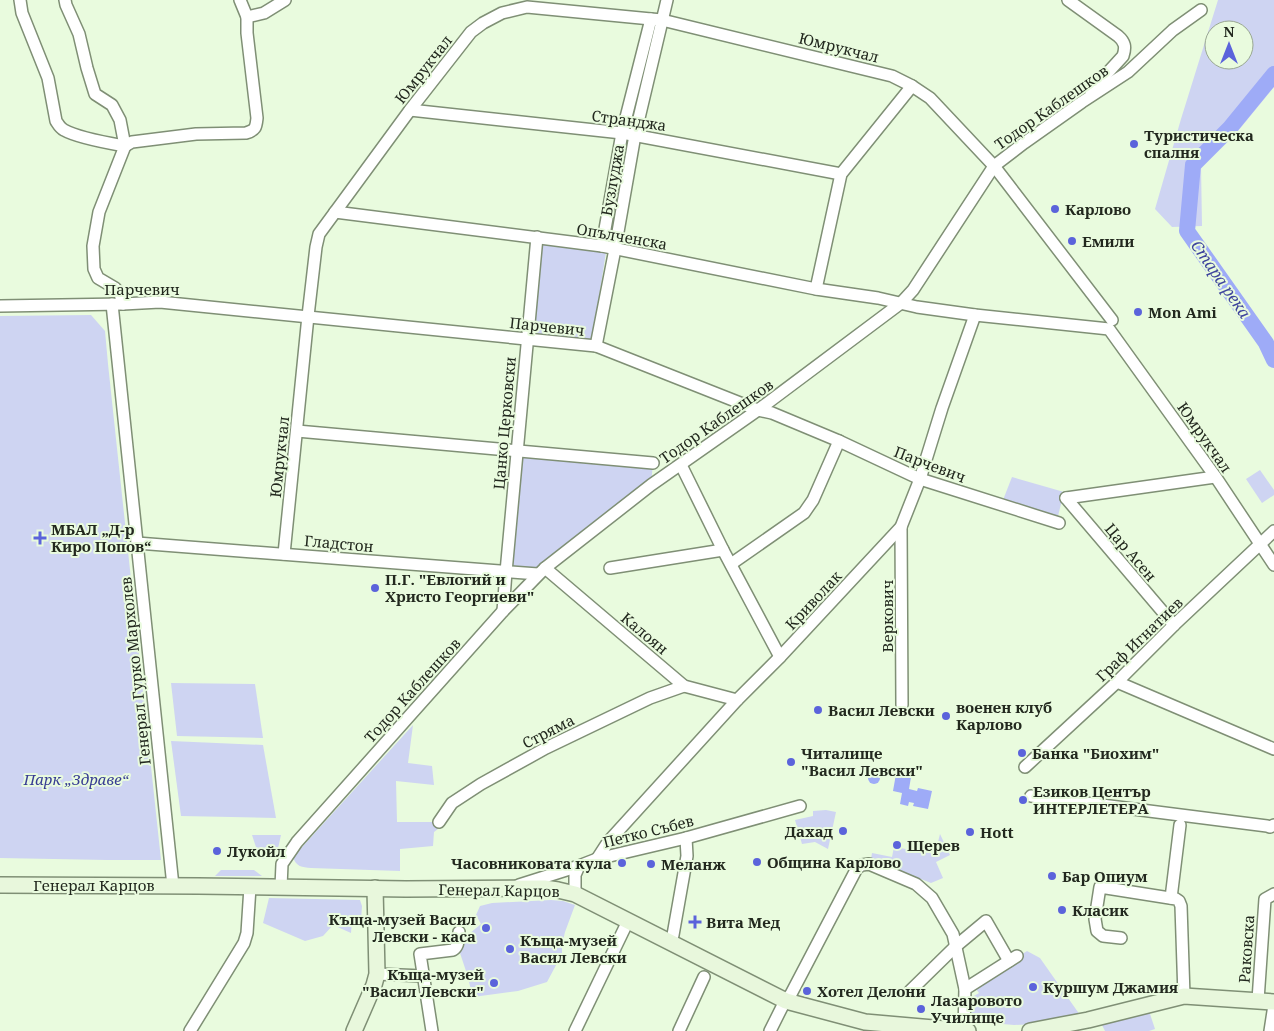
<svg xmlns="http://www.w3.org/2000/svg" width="1274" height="1031" font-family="'Noto Serif',serif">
	<rect width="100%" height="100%" fill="#e9fbde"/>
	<g fill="#ced4f2" fill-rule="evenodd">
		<path d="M1218 0H1274V87L1238 131 1201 165 1202 226 1172 227 1155 209 1181 119ZM1214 30H1244V60H1214Z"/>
		<polygon points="542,244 606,252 592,342 533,334"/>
		<polygon points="91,315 105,331 108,364 161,860 107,860 0,858 0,316"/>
		<polygon points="517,451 653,463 651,485 545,568 506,572"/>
		<polygon points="1260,470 1274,490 1274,495 1262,503 1246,479"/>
		<polygon points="1012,477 1064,492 1058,516 1003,500"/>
		<polygon points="171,683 255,684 263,738 177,736"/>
		<path d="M413 725 408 763 432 766 434 785 396 781 397 822H447L434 832 433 846 400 849V871L311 868C302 867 296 867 293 857Z"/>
		<polygon points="171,741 263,745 276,818 181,816"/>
		<polygon points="826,810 836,812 828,849 815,842 802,844 795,820 813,816 813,811"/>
		<polygon points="940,834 950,855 936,862 943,878 931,883 871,859 872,853 892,857 894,847 935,854"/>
		<path d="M252 835H281C278 848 278 859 262 859L257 850Z"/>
		<polygon points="221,870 254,870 262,876 215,876"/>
		<polygon points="269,898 360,900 362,906 361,920 352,920 351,933 333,925 323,936 305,941 263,923"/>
		<polygon points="551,900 563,901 575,905 565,932 562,945 562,954 547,982 518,991 473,997 466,971 457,944 481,924 476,915 480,906 492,903"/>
		<polygon points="1027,951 1040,958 1080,1015 1034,1024 1014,1025 968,1021 967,1000 979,993 974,986"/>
		<polygon points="1148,1008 1155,1029 1149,1031 1105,1031 1100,1021"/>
	</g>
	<g fill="#9eabf7">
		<circle cx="874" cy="778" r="6"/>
		<polygon points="896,774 911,777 909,789 917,791 918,788 932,791 928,809 913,806 914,803 909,802 908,806 900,804 902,793 893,791"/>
	</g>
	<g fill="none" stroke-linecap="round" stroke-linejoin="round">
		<polyline stroke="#9eabf7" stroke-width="16" points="1274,74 1229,129 1193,165 1187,231 1266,343 1274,360"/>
		<defs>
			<g id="street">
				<path d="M20 0 22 13 48 78 56 121C58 124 60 128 64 130 78 138 108 143 125 146"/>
				<polyline points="65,0 66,5 79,34 87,68 95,94 112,105 120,120 125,146 99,212 93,246 94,269 98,278 115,288 120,294 123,304"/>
				<path d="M1068 0 1118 36C1125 42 1126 47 1123 56L1091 91"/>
				<polyline points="247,17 264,13 285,0"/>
				<polyline points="410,110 622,133 841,174"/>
				<path d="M125 146 132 142 196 134 246 133C256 130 256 127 257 118L247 33V17L240 0"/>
				<polyline points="335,212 602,246 816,289 878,298 917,307 975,315 1109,329 1217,479 1274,565"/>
				<polyline points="602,246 622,133 651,19"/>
				<polyline points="816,289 841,174 912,86"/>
				<polyline points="112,304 173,886"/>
				<polyline points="0,306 123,304 160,302 596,346 758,410 772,413 839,441 920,479 1059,523"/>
				<polyline points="596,346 615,249 635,135 667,0"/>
				<polyline points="297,431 653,463"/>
				<polyline points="681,465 723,550 780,657"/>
				<polyline points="1066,498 1174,625"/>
				<polyline points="1066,498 1215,477"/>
				<polyline points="901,527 902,705"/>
				<polyline points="137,543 538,574"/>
				<polyline points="284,554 308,316 316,247 319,234 410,110 471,32 483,23 502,13 527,7 651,19 662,20 892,76 912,86 930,98 994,166 1112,320"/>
				<polyline points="731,564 804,513 813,500 839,441"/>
				<polyline points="545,568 684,686 737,700"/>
				<polyline points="610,568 723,550"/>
				<polyline points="503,611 506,572 537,237"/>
				<polyline points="1117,682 1274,749"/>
				<polyline points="1025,767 1117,682 1174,625 1274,531"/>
				<polyline points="1031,796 1267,826 1270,827 1274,825"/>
				<polyline points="439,822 452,803 481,784 546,748 650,698 684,686"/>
				<polyline points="597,859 608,842 737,700 780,657 901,527 920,479 942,408 975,315"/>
				<polyline points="519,885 579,866 597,859 686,838 800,806"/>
				<polyline points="281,887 282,864 297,842 503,611 545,568 651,485 758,410 901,303 913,290 994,166 1024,143 1082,102 1128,72 1173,30 1201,10"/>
				<polyline points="575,894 575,875 579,866"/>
				<polyline points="1171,898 1180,825"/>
				<polyline points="1121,938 1103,936 1097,931 1095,919 1100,887 1176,899 1179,901 1181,906 1184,996"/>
				<polyline points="670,942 673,935 687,856 686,838"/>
				<polyline points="377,974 423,976"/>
				<polyline points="910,991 956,946 986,921 1009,961"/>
				<polyline points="1258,1000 1265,899 1274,894"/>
				<polyline points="190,1031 244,943 247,933 250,887"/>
				<path d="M432 1031 420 954 453 950C459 946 458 940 459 932"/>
				<polyline points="575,1031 628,921"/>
				<polyline points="679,1031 704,977"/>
				<polyline points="770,1031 783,1005 791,994 857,868 862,865 869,864 916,884 932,898 953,934 965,989"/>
				<polyline points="964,1031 965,989 1017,956"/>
				<polyline points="1270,1031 1274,1005"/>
			</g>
			<g id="secondary">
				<polyline points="0,885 198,886 406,889 544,888 558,890 575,894 786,1001 865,1022 968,1031"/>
				<polyline points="354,1031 374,985 377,974 375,888"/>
				<polyline points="1030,1031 1088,1020 1184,996 1274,1002"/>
			</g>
		</defs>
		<use href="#street" stroke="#7f8f75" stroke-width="14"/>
		<use href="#secondary" stroke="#7f8f75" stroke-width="18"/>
		<use href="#street" stroke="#fff" stroke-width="11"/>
		<use href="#secondary" stroke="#e8f7dc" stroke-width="15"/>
	</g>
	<g fill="#5b63db" stroke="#e9fbde" stroke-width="2">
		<circle cx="1134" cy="144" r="5"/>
		<circle cx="1055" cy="209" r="5"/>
		<circle cx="1072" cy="241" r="5"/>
		<circle cx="1138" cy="312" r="5"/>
		<path d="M37.5 530.5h5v5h5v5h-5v5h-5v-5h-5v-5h5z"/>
		<circle cx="375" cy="588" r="5"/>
		<circle cx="818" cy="710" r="5"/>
		<circle cx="946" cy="716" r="5"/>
		<circle cx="1022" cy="753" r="5"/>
		<circle cx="791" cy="762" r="5"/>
		<circle cx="1023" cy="800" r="5"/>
		<circle cx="843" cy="831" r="5"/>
		<circle cx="970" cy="832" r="5"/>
		<circle cx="897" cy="845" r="5"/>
		<circle cx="217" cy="851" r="5"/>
		<circle cx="757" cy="862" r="5"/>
		<circle cx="622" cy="863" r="5"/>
		<circle cx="651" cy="864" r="5"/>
		<circle cx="1052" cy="876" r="5"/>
		<circle cx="1062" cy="910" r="5"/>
		<path d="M692.5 914.5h5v5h5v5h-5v5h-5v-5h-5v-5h5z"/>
		<circle cx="486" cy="928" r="5"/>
		<circle cx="510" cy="949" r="5"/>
		<circle cx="494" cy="983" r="5"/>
		<circle cx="1033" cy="987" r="5"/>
		<circle cx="807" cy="991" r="5"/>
		<circle cx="921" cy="1009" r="5"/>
	</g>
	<g text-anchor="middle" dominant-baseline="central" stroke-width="4" stroke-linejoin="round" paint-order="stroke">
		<g font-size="15" fill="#22281e" stroke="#e9fbde">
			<text transform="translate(839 47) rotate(14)">Юмрукчал</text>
			<text transform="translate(423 69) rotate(-52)">Юмрукчал</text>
			<text transform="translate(1051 107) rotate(-35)">Тодор Каблешков</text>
			<text transform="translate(629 120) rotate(8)">Странджа</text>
			<text transform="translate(612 180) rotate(-80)">Бузлуджа</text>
			<text transform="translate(622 236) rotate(10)">Опълченска</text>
			<text x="142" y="289">Парчевич</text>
			<text transform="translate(547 326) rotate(6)">Парчевич</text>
			<text transform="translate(716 421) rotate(-35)">Тодор Каблешков</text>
			<text transform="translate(504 423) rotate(-85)">Цанко Церковски</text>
			<text transform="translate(1205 437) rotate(55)">Юмрукчал</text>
			<text transform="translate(279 457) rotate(-84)">Юмрукчал</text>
			<text transform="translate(930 464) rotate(21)">Парчевич</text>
			<text transform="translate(339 543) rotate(5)">Гладстон</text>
			<text transform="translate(1131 552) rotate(50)">Цар Асен</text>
			<text transform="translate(813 600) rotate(-47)">Криволак</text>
			<text transform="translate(887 616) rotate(-90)">Веркович</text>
			<text transform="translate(645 633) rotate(40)">Калоян</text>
			<text transform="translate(1139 639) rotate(-44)">Граф Игнатиев</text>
			<text transform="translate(135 671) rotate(-96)">Генерал Гурко Мархолев</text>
			<text transform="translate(412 690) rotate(-48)">Тодор Каблешков</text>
			<text transform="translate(548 731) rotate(-27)">Стряма</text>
			<text transform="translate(648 831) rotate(-14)">Петко Събев</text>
			<text x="94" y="885">Генерал Карцов</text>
			<text transform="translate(499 890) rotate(1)">Генерал Карцов</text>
			<text transform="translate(1246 949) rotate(-86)">Раковска</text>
		</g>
		<g font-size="15" font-weight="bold" fill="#22281e" stroke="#e9fbde" text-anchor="start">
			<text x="1144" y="135">Туристическа<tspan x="1144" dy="17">спалня</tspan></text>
			<text x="1065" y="209">Карлово</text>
			<text x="1082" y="241">Емили</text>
			<text x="1148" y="312">Mon Ami</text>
			<text x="51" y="529">МБАЛ „Д-р<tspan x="51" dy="17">Киро Попов“</tspan></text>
			<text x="385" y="579">П.Г. "Евлогий и<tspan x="385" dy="17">Христо Георгиеви"</tspan></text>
			<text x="956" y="707">военен клуб<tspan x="956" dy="17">Карлово</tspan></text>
			<text x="828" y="710">Васил Левски</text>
			<text x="801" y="753">Читалище<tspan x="801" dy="17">"Васил Левски"</tspan></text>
			<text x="1032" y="753">Банка "Биохим"</text>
			<text x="1033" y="791">Езиков Център<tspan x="1033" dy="17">ИНТЕРЛЕТЕРА</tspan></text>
			<text x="833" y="831" text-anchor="end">Дахад</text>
			<text x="980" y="832">Hott</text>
			<text x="907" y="845">Щерев</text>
			<text x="227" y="851">Лукойл</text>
			<text x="767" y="862">Община Карлово</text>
			<text x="612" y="863" text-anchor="end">Часовниковата кула</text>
			<text x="661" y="864">Меланж</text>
			<text x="1062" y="876">Бар Опиум</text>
			<text x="1072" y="910">Класик</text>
			<text x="476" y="919" text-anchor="end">Къща-музей Васил<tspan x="476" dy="17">Левски - каса</tspan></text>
			<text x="706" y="922">Вита Мед</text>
			<text x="520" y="940">Къща-музей<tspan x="520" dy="17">Васил Левски</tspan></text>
			<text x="484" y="974" text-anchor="end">Къща-музей<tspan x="484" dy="17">"Васил Левски"</tspan></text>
			<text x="1043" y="987">Куршум Джамия</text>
			<text x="817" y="991">Хотел Делони</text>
			<text x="931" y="1000">Лазаровото<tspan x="931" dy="17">Училище</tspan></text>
		</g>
		<g font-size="15" font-style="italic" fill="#373c93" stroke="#e9fbde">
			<text x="76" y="779">Парк „Здраве“</text>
		</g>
		<g font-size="16" font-style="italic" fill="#3f459d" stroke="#e9fbde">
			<text transform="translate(1221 279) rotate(55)">Стара река</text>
		</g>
	</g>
	<g transform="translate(1229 45)"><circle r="24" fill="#e9fbde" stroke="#99a791"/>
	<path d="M0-4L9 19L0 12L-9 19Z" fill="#5b63db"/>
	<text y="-8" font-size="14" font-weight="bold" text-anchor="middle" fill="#22281e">N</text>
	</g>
</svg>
